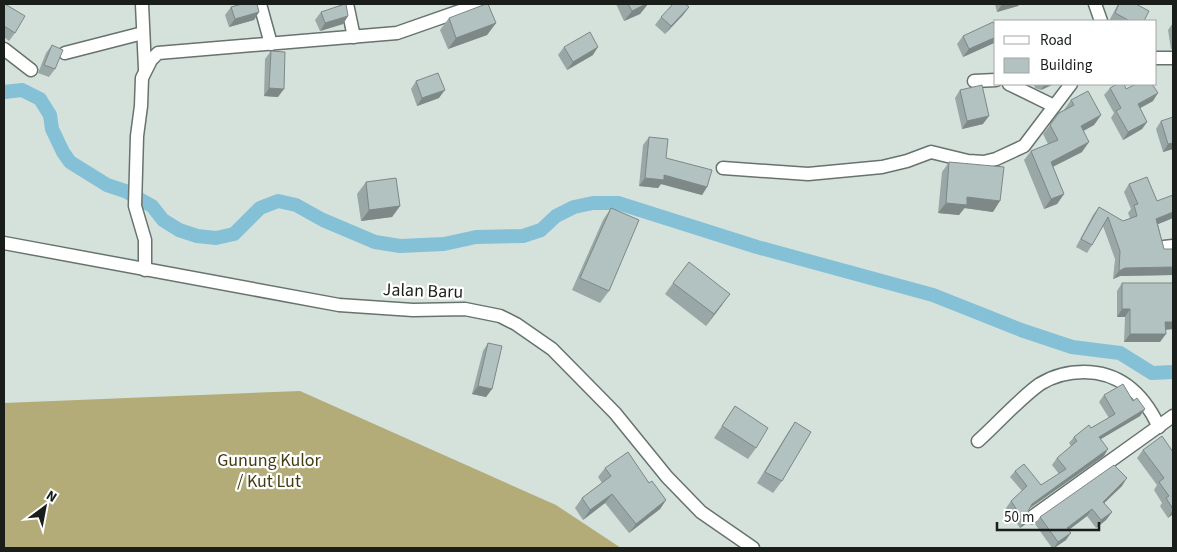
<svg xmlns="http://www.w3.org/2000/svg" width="1177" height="552" font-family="'Source Sans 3',sans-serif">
	<rect width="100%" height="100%" fill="#d5e2db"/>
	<polygon fill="#b3ac79" points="300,391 556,505 621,548 4,548 4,403"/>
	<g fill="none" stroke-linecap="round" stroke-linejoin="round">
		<polyline stroke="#84c0d6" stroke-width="14" points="4,92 22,90 40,99 50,115 52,129 63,152 70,162 107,185 125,191 152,206 163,220 179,230 197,236 216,238 234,234 260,208 278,201 296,205 323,220 375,242 400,246 444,244 476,237 523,236 541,230 556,216 574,207 593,203 618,203 757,247 933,295 1021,330 1072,347 1120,353 1152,373 1173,372"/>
		<defs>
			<g id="street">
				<polyline points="142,4 145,69"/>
				<polyline points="260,4 271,44"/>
				<polyline points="347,4 354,37"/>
				<polyline points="1095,4 1101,21"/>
				<polyline points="4,49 31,70"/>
				<polyline points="65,53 143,33"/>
				<polyline points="1156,58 1173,58"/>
				<polyline points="974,81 996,80"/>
				<polyline points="1009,84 1054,106"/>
				<polyline points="723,168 808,174 882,167 907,161 931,152 968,161 984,162 996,159 1024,146 1071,84"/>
				<polyline points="4,243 339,305 413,310 465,309 500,316 516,324 552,349 615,413 667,477 701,512 753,548"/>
				<polyline points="1164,247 1173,246"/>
				<polyline points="145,270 145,240 135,206 137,136 141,106 142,78 151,60 158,53 397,33 480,4"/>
				<path d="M978 441C997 424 1020 398 1040 384 1053 376 1070 372 1084 372 1121 372 1144 395 1159 427"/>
				<polyline points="1032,517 1173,416"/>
			</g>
		</defs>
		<use href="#street" stroke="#67736d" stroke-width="15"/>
		<use href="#street" stroke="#fff" stroke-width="12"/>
	</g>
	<g fill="#99a7a6">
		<polygon points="4,4 15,33 9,41 4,37"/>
		<polygon points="616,4 648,4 640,14 624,21"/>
		<polygon points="995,4 1020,4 1018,6 997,12"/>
		<polygon points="1118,4 1136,4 1144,21 1109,21"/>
		<polygon points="231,7 259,12 254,20 229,27 225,15"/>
		<polygon points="689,7 683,15 665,34 655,25 661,17"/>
		<polygon points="321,12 348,16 343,24 320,31 315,20"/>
		<polygon points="449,18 496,23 487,35 448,49 440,30"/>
		<polygon points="1173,23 1173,49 1171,49 1168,30"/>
		<polygon points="996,28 996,40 994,43 963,57 957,44 963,36"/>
		<polygon points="52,45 55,69 49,77 38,73 46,53"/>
		<polygon points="564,47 593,55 567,70 558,55"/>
		<polygon points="271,51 278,97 264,96 265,59"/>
		<polygon points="416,81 439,98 417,106 411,89"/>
		<polygon points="1034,84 1054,84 1041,90 1035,88"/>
		<polygon points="1110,88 1126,89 1153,101 1140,108 1147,122 1142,129 1123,140 1111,118 1114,113 1104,95"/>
		<polygon points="960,90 983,124 962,129 955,98"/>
		<polygon points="1071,100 1101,115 1094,125 1083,131 1082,152 1053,167 1064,194 1057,204 1044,209 1024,160 1031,151 1048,144 1043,134 1050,125 1064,110"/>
		<polygon points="1161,121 1173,149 1163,152 1156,129"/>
		<polygon points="649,137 666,158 707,187 702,195 661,184 658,188 639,186 643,145"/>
		<polygon points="949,162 993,212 965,208 959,215 938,213 942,172"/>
		<polygon points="366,182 400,206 392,217 361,221 357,194"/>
		<polygon points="1129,184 1157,201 1173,195 1173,218 1158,224 1164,249 1173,249 1173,275 1120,276 1113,279 1115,259 1103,226 1092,245 1087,253 1076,247 1093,215 1099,207 1123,221 1130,218 1128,213 1131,209 1124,192"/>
		<polygon points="611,208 609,291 600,303 572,290 603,220"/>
		<polygon points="673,283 722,305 706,326 665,294"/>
		<polygon points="1122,283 1173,283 1173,329 1165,330 1160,342 1124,342 1125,317 1117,317 1117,291"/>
		<polygon points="488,343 492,389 486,397 472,394 483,351"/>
		<polygon points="1104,395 1133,401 1145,409 1140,416 1101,439 1104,456 1029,509 1028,511 1031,516 1027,523 1020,528 1006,508 1011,501 1022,491 1010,477 1015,471 1041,485 1059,474 1052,465 1057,458 1071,446 1069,443 1074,437 1109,418 1099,402"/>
		<polygon points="735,406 756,448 748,459 714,438"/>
		<polygon points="795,422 782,481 773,493 757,483 787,434"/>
		<polygon points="1143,450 1173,452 1173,514 1168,518 1160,506 1162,503 1154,490 1157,485 1137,458"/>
		<polygon points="605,468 649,483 666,500 660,509 629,533 605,503 583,520 575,508 582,498 602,483 598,477"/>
		<polygon points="1122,486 1104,503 1112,512 1106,520 1096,528 1087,516 1069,530 1066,540 1054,548 1052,548 1035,524 1040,517"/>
	</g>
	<g fill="#7d8887">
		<polygon points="646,4 648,4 640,14 624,21 632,11"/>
		<polygon points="1002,4 1020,4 1018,6 997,12"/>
		<polygon points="689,7 683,15 665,34 671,26"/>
		<polygon points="259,12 254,20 229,27 235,19"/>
		<polygon points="348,16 343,24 320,31 325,23"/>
		<polygon points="496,23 487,35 448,49 456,38"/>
		<polygon points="996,37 996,40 994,43 963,57 969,49"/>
		<polygon points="598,47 593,55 567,70 573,62"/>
		<polygon points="1045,84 1054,84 1041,90"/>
		<polygon points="269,88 284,89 278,97 264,96"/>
		<polygon points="445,90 439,98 417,106 422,98"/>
		<polygon points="1158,93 1153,101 1133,112 1138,104"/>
		<polygon points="1101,115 1094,125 1074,136 1081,126"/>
		<polygon points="989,116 983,124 962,129 967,121"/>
		<polygon points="1147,122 1142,129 1123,140 1128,132"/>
		<polygon points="1089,142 1082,152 1044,171 1051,162"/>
		<polygon points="1173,143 1173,149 1163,152 1168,144"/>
		<polygon points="664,175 707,187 702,195 661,184 658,188 639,186 645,178"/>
		<polygon points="1064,194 1057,204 1044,209 1051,199"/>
		<polygon points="967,197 1000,201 993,212 964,208 959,215 938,213 946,203"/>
		<polygon points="400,206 392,217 361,221 369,210"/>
		<polygon points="1173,212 1173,218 1151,227 1156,219"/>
		<polygon points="1173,267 1173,275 1120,276 1113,279 1119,271 1125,268"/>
		<polygon points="730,294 722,305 706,326 714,314"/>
		<polygon points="1122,309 1130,309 1125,317 1117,317"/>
		<polygon points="1165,322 1173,322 1173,329 1160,330"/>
		<polygon points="1130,334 1166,334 1160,342 1124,342"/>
		<polygon points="478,386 492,389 486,397 472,394"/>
		<polygon points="1145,409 1140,416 1094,443 1099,437"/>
		<polygon points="1108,449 1104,456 1027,510 1032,504"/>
		<polygon points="1127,478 1122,486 1098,509 1103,502"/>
		<polygon points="612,494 605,503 583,520 590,510"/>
		<polygon points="666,500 660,509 629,533 636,524"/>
		<polygon points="1092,509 1087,516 1062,535 1067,528"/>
		<polygon points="1173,510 1173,514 1168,518"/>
		<polygon points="1112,512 1106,520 1096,528 1101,520"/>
		<polygon points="1031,516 1027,523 1020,528 1024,521"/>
		<polygon points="1071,533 1066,540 1054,548 1058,542"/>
	</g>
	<g fill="#b2c2c1" stroke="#7d8887">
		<polygon points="4,4 5,4 25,16 15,33 4,26"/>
		<polygon points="242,4 257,4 259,12 235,19 231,7"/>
		<polygon points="345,4 346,4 348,16 325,23 321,12"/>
		<polygon points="486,4 488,4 496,23 456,38 449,18"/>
		<polygon points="628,4 646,4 632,11"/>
		<polygon points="673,4 685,4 689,7 671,26 661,17"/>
		<polygon points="1119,4 1136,4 1149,11 1144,21 1130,21 1115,13"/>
		<polygon points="993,22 996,28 996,37 969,49 963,36"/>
		<polygon points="590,32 598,47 573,62 564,47"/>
		<polygon points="52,45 63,50 55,69 44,65"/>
		<polygon points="271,51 285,52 284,89 269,88"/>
		<polygon points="438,73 445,90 422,98 416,81"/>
		<polygon points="1117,84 1124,84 1126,89 1136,84 1152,84 1158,93 1138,104 1147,122 1128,132 1116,111 1121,108 1110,88"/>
		<polygon points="982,85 989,116 967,121 960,90"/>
		<polygon points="1088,91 1101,115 1081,126 1089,142 1051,162 1064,194 1051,199 1031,151 1058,140 1050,125 1059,113 1074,105 1071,100"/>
		<polygon points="1173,117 1173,143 1168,144 1161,121"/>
		<polygon points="649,137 668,139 666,158 712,170 707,187 664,175 664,180 645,178"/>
		<polygon points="949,162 1004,167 1000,201 967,197 967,205 946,203"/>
		<polygon points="1147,177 1157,201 1173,195 1173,212 1156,219 1164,249 1173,249 1173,267 1125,268 1119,271 1120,251 1108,217 1092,245 1081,239 1099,207 1123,221 1137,216 1134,205 1138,204 1129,184"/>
		<polygon points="396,178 400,206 369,210 366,182"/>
		<polygon points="611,208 639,220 609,291 580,278"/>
		<polygon points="689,262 730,294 714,314 673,283"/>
		<polygon points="1122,283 1173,283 1173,322 1165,322 1166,334 1130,334 1130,309 1122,309"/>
		<polygon points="488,343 502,346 492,389 478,386"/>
		<polygon points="1123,384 1133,401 1137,398 1145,409 1099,437 1108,449 1032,504 1028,511 1031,516 1024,521 1011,501 1027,486 1015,471 1024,464 1041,485 1066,469 1057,458 1077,441 1074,437 1089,425 1091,428 1115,414 1104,395"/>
		<polygon points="735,406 768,428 756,448 722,426"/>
		<polygon points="795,422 811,432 782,481 765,472"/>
		<polygon points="1162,436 1173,452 1173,509 1166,498 1169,496 1159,482 1164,478 1143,450"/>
		<polygon points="628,452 649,483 652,481 666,500 636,524 612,494 590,510 582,498 611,476 605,468"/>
		<polygon points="1114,465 1127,478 1103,502 1112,512 1101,520 1092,509 1067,528 1071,533 1058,542 1040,517"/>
	</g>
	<g text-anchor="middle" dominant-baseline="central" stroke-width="4.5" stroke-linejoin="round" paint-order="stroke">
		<g font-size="18" fill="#191e1b" stroke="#fff">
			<text transform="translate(423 291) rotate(2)">Jalan Baru</text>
		</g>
		<g font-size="18" fill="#423c13" stroke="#fff">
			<text x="269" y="460">Gunung Kulor<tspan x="269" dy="21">/ Kut Lut</tspan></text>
		</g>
	</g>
	<rect width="1177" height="552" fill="none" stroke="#191e1b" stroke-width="10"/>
	<rect x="994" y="20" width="162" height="65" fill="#ffffff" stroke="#a3a5a4"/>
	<rect x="1004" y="36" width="25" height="8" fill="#ffffff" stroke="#a3a5a4"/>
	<text x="1040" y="45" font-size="15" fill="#191e1b">Road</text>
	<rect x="1004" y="58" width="25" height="15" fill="#b2c2c1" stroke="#a3a5a4"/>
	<text x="1040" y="70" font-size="15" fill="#191e1b">Building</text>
	<g transform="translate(45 507) rotate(32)" stroke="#ffffff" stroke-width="4" paint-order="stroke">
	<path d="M0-4L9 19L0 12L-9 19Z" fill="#191e1b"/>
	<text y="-8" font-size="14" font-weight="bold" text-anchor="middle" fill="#191e1b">N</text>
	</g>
	<path d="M997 522v8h102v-8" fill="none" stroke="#191e1b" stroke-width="2.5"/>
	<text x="1004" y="522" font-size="15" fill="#191e1b" stroke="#ffffff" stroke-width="4" paint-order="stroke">50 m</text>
</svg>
